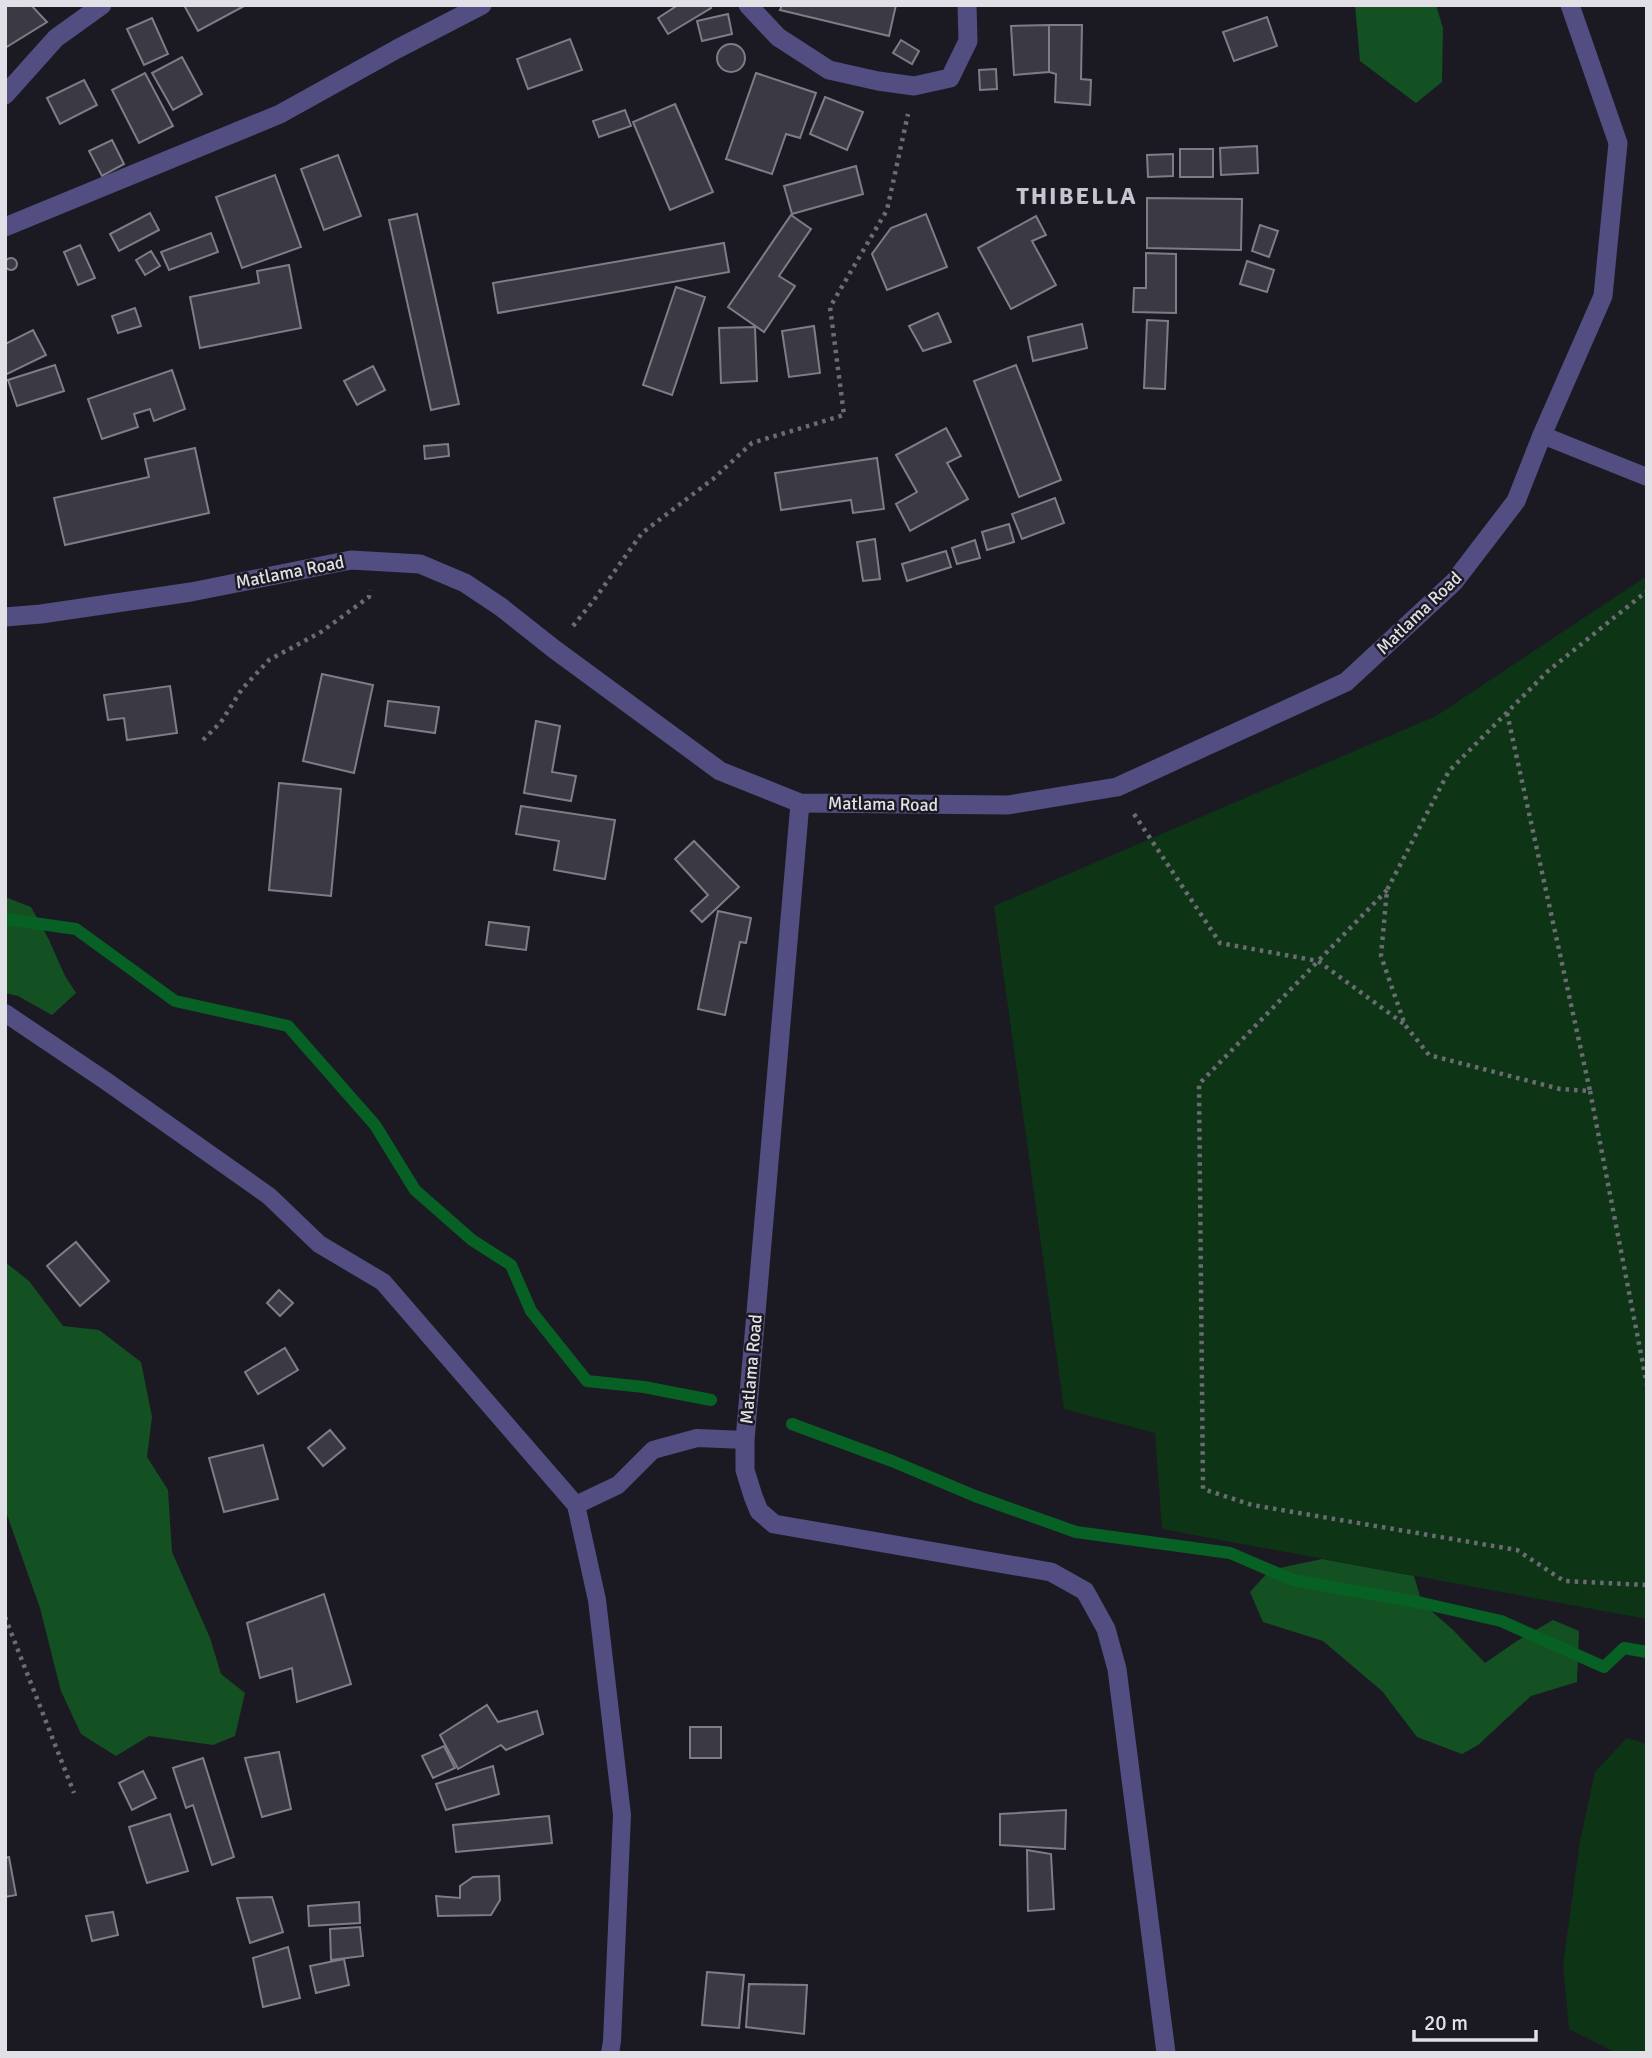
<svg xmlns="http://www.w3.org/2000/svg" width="1652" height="2058" font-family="Signika,sans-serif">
	<rect width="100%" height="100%" fill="#1b1a23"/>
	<g fill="#0d3415">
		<polygon points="1647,576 1647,1619 1162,1529 1155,1433 1064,1409 994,906 1436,716"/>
		<polygon points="1627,1738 1647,1744 1647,2053 1617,2053 1569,2029 1563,1965 1580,1841 1595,1772"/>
	</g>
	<g fill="#145122">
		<polygon points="1355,5 1436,5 1443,28 1442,82 1416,103 1360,61"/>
		<polygon points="5,897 31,907 49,940 65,976 76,993 52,1015 18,996 5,993"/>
		<polygon points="5,1262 29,1281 63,1326 99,1330 141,1362 152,1417 147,1457 168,1490 172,1552 210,1638 221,1674 245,1693 235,1736 213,1745 149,1736 116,1756 81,1734 61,1691 40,1608 5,1509"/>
		<polygon points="1322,1559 1414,1576 1422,1603 1452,1629 1485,1663 1517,1641 1553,1620 1579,1631 1577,1682 1531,1696 1478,1745 1462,1754 1417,1737 1382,1691 1323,1641 1263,1622 1250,1592 1270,1570"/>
	</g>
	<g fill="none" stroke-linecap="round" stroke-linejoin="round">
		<g stroke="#076124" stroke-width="12">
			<polyline points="5,919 76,929 175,1001 288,1026 375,1125 415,1190 472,1240 511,1265 531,1311 587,1381 644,1387 711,1400"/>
			<polyline points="792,1424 892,1461 975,1496 1076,1532 1230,1553 1293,1580 1422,1603 1501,1621 1604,1667 1624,1648 1647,1652"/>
		</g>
	</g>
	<g fill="#3b3a44" stroke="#7d7d88" stroke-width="2">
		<polygon points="5,5 31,5 47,22 5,48"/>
		<polygon points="184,5 246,5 198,31"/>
		<polygon points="678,5 710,5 711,8 668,34 658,18"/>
		<polygon points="782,5 896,5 889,36 780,10"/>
		<polygon points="728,14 732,34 702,41 697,21"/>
		<polygon points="1267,17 1277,46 1234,61 1223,32"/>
		<polygon points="152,18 168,54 144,65 127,29"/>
		<polygon points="1049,25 1049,72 1014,75 1011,26"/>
		<polygon points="1049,25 1082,25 1081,79 1091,80 1090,105 1055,102 1056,74 1049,72"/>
		<polygon points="570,39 582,70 528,89 517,59"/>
		<polygon points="901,40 919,51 912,64 893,53"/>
		<circle cx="731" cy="58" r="14"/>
		<polygon points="182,57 202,94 173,110 152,73"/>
		<polygon points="996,69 997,89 980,90 979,70"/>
		<polygon points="145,73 173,126 139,143 112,90"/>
		<polygon points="756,73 816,93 800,138 786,134 772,174 726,159"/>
		<polygon points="84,80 97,105 60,124 47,98"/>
		<polygon points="825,97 863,112 847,150 810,134"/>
		<polygon points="675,104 713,192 670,210 633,122"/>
		<polygon points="625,110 631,126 599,137 593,121"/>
		<polygon points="112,140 124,164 102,176 89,151"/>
		<polygon points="1257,146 1258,173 1221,175 1220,148"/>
		<rect x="1180" y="149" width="33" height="28"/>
		<polygon points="1173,154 1173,176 1148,177 1147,155"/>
		<polygon points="338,155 361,216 324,230 301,169"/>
		<polygon points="856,166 863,194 792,214 784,186"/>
		<polygon points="275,175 301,247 242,268 216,197"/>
		<polygon points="1147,198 1242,199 1241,250 1147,248"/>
		<polygon points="150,213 159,230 119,251 110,234"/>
		<polygon points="417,214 459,404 431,410 389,220"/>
		<polygon points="926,214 947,267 887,290 872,254 891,228"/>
		<polygon points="791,215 811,229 779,276 795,286 764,332 728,307"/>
		<polygon points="1036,216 1046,235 1032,241 1056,285 1011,309 978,248"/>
		<polygon points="1260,225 1278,231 1269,257 1252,251"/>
		<polygon points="211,233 218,252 169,270 161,252"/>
		<polygon points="724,243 729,272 498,313 493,283"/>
		<polygon points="80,245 95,278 78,285 64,252"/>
		<polygon points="151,251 160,266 145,275 136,260"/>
		<polygon points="1146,253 1176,254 1176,313 1133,312 1134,288 1146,288"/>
		<circle cx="11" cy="264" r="6"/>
		<polygon points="1247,261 1274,270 1267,292 1240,284"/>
		<polygon points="289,265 301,328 200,348 190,297 259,283 257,271"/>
		<polygon points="676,287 705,297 672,395 643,385"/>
		<polygon points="135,308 141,326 118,333 112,316"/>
		<polygon points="938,313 951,342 923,351 909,326"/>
		<polygon points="1147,320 1168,321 1165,389 1144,388"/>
		<polygon points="1082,324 1087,348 1033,361 1028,337"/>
		<polygon points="814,326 820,373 789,377 782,331"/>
		<polygon points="755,327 757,381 721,383 719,328"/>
		<polygon points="33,330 46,355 5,375 5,344"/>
		<polygon points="55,365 64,391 17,406 8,380"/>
		<polygon points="1016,365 1061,480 1019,497 974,381"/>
		<polygon points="373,366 385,390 357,405 344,381"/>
		<polygon points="172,370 185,409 154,421 150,409 134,414 138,427 102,439 88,399"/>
		<polygon points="946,428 961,456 947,463 968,499 910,531 896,504 917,492 896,455"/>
		<polygon points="448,444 449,456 425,459 424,446"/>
		<polygon points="195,448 209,513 65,545 54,498 149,477 145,459"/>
		<polygon points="877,458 884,509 853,513 851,500 781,510 775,473"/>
		<polygon points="1055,498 1064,523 1022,539 1012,514"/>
		<polygon points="1009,524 1014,542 987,550 982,532"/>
		<polygon points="875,539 880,579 863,581 857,542"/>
		<polygon points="975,540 980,558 957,564 952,548"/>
		<polygon points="946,551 951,567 907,581 902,564"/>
		<polygon points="322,674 373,685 354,773 303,761"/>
		<polygon points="170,686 177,733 127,740 124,718 108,720 104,695"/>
		<polygon points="388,701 439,707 435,733 385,726"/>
		<polygon points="536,721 560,726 552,772 576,776 571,801 524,793"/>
		<polygon points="279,783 341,789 331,896 269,890"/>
		<polygon points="521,806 615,820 605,879 554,870 559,841 516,834"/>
		<polygon points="694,841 739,887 702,922 691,911 708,895 675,859"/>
		<polygon points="718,911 751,918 746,943 740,942 725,1015 698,1009"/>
		<polygon points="489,922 529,927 526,950 486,945"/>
		<polygon points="76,1242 109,1281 80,1306 47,1266"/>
		<polygon points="279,1290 293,1303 280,1316 267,1303"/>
		<polygon points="285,1348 298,1370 258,1394 245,1372"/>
		<polygon points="330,1430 345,1448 323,1466 308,1448"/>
		<polygon points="263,1445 278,1499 224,1512 209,1458"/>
		<polygon points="324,1594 351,1684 297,1702 292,1668 260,1678 247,1623"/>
		<polygon points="487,1705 498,1722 537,1711 543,1734 506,1750 501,1745 458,1769 440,1735"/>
		<rect x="690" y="1727" width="31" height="31"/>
		<polygon points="444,1746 455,1768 433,1778 422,1756"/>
		<polygon points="279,1752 291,1809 262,1817 245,1758"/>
		<polygon points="203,1758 234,1857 212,1865 193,1805 186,1808 173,1768"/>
		<polygon points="493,1766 499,1794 446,1810 436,1784"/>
		<polygon points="143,1771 156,1798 132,1810 119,1783"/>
		<polygon points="1066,1810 1065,1849 1000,1845 1000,1814"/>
		<polygon points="170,1814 188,1871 147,1883 129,1827"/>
		<polygon points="549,1816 552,1843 456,1852 453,1825"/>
		<polygon points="1027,1850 1051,1854 1054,1909 1028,1911"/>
		<polygon points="9,1857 16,1895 5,1897 5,1858"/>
		<polygon points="499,1876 500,1900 491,1915 438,1916 436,1896 460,1898 460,1886 473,1877"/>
		<polygon points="272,1897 283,1932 250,1943 237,1898"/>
		<polygon points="359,1902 360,1923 309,1926 308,1906"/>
		<polygon points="113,1912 118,1935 92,1941 86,1916"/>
		<polygon points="360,1927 363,1956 331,1960 330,1929"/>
		<polygon points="288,1947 300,1998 263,2007 253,1958"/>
		<polygon points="344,1959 349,1985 316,1993 310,1966"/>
		<polygon points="707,1972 744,1975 739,2028 702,2025"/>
		<polygon points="749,1984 807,1985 804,2034 746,2027"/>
	</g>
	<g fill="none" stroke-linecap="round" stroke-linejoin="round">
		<g stroke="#6b6b73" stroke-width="4.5" stroke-dasharray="3.5 5" stroke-linecap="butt">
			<polyline points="573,626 594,600 642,533 713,479 752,443 844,415 830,307 887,210 908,114"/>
			<polyline points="1507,713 1590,1091 1560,1089 1429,1055 1405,1025 1381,956 1387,890 1449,771 1548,671 1647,591"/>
			<polyline points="203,740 221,722 242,689 269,660 321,632 369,597 370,590"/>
			<polyline points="1134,814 1220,943 1318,961 1404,1024"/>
			<polyline points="1387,890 1199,1084 1203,1489 1252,1505 1517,1550 1564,1581 1647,1585"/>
			<polyline points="1590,1091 1647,1385"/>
			<polyline points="5,1617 74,1793"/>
		</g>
		<g stroke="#524e81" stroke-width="18">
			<polyline points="1542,435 1647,477"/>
			<polyline points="5,1013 106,1081 269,1196 319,1244 383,1282 576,1505 597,1600 622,1815 612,2041 610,2053"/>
			<polyline points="576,1505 618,1485 653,1450 697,1438 745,1440"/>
		</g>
		<g stroke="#524e81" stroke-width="19">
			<polyline points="748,5 778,37 829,70 878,81 914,86 950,78 968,41 967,5"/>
			<polyline points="5,95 56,38 102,5"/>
			<polyline points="5,227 280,114 397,49 482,5"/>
			<polyline points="5,617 41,614 191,592 351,560 420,564 465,583 501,607 554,649 720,771 800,803 1008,805 1117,787 1346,682 1454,582 1516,501 1542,435 1603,296 1618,143 1570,5"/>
			<polyline points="800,803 745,1440 745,1470 753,1496 759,1511 774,1524 1051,1572 1085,1591 1106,1629 1117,1669 1166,2053"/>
		</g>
	</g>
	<g text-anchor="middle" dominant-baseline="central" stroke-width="5" stroke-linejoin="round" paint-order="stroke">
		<g font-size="18" fill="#e0e0e6" stroke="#1b1a23">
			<text transform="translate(290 572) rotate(-11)">Matlama Road</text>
			<text transform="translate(1419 613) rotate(-44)">Matlama Road</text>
			<text transform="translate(883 804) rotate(1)">Matlama Road</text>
			<text transform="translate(751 1369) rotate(-85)">Matlama Road</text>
		</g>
		<g font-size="24" font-weight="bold" letter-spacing="2" fill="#c5c5d0" stroke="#1b1a23">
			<text x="1077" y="196">THIBELLA</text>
		</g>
	</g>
	<rect width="1652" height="2058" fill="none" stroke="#e0e0e6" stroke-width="14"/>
	<path d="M1414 2030v10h122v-10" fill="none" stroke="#e0e0e6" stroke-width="3.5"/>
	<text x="1424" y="2030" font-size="21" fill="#e0e0e6" stroke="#1b1a23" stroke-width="5" paint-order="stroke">20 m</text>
</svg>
